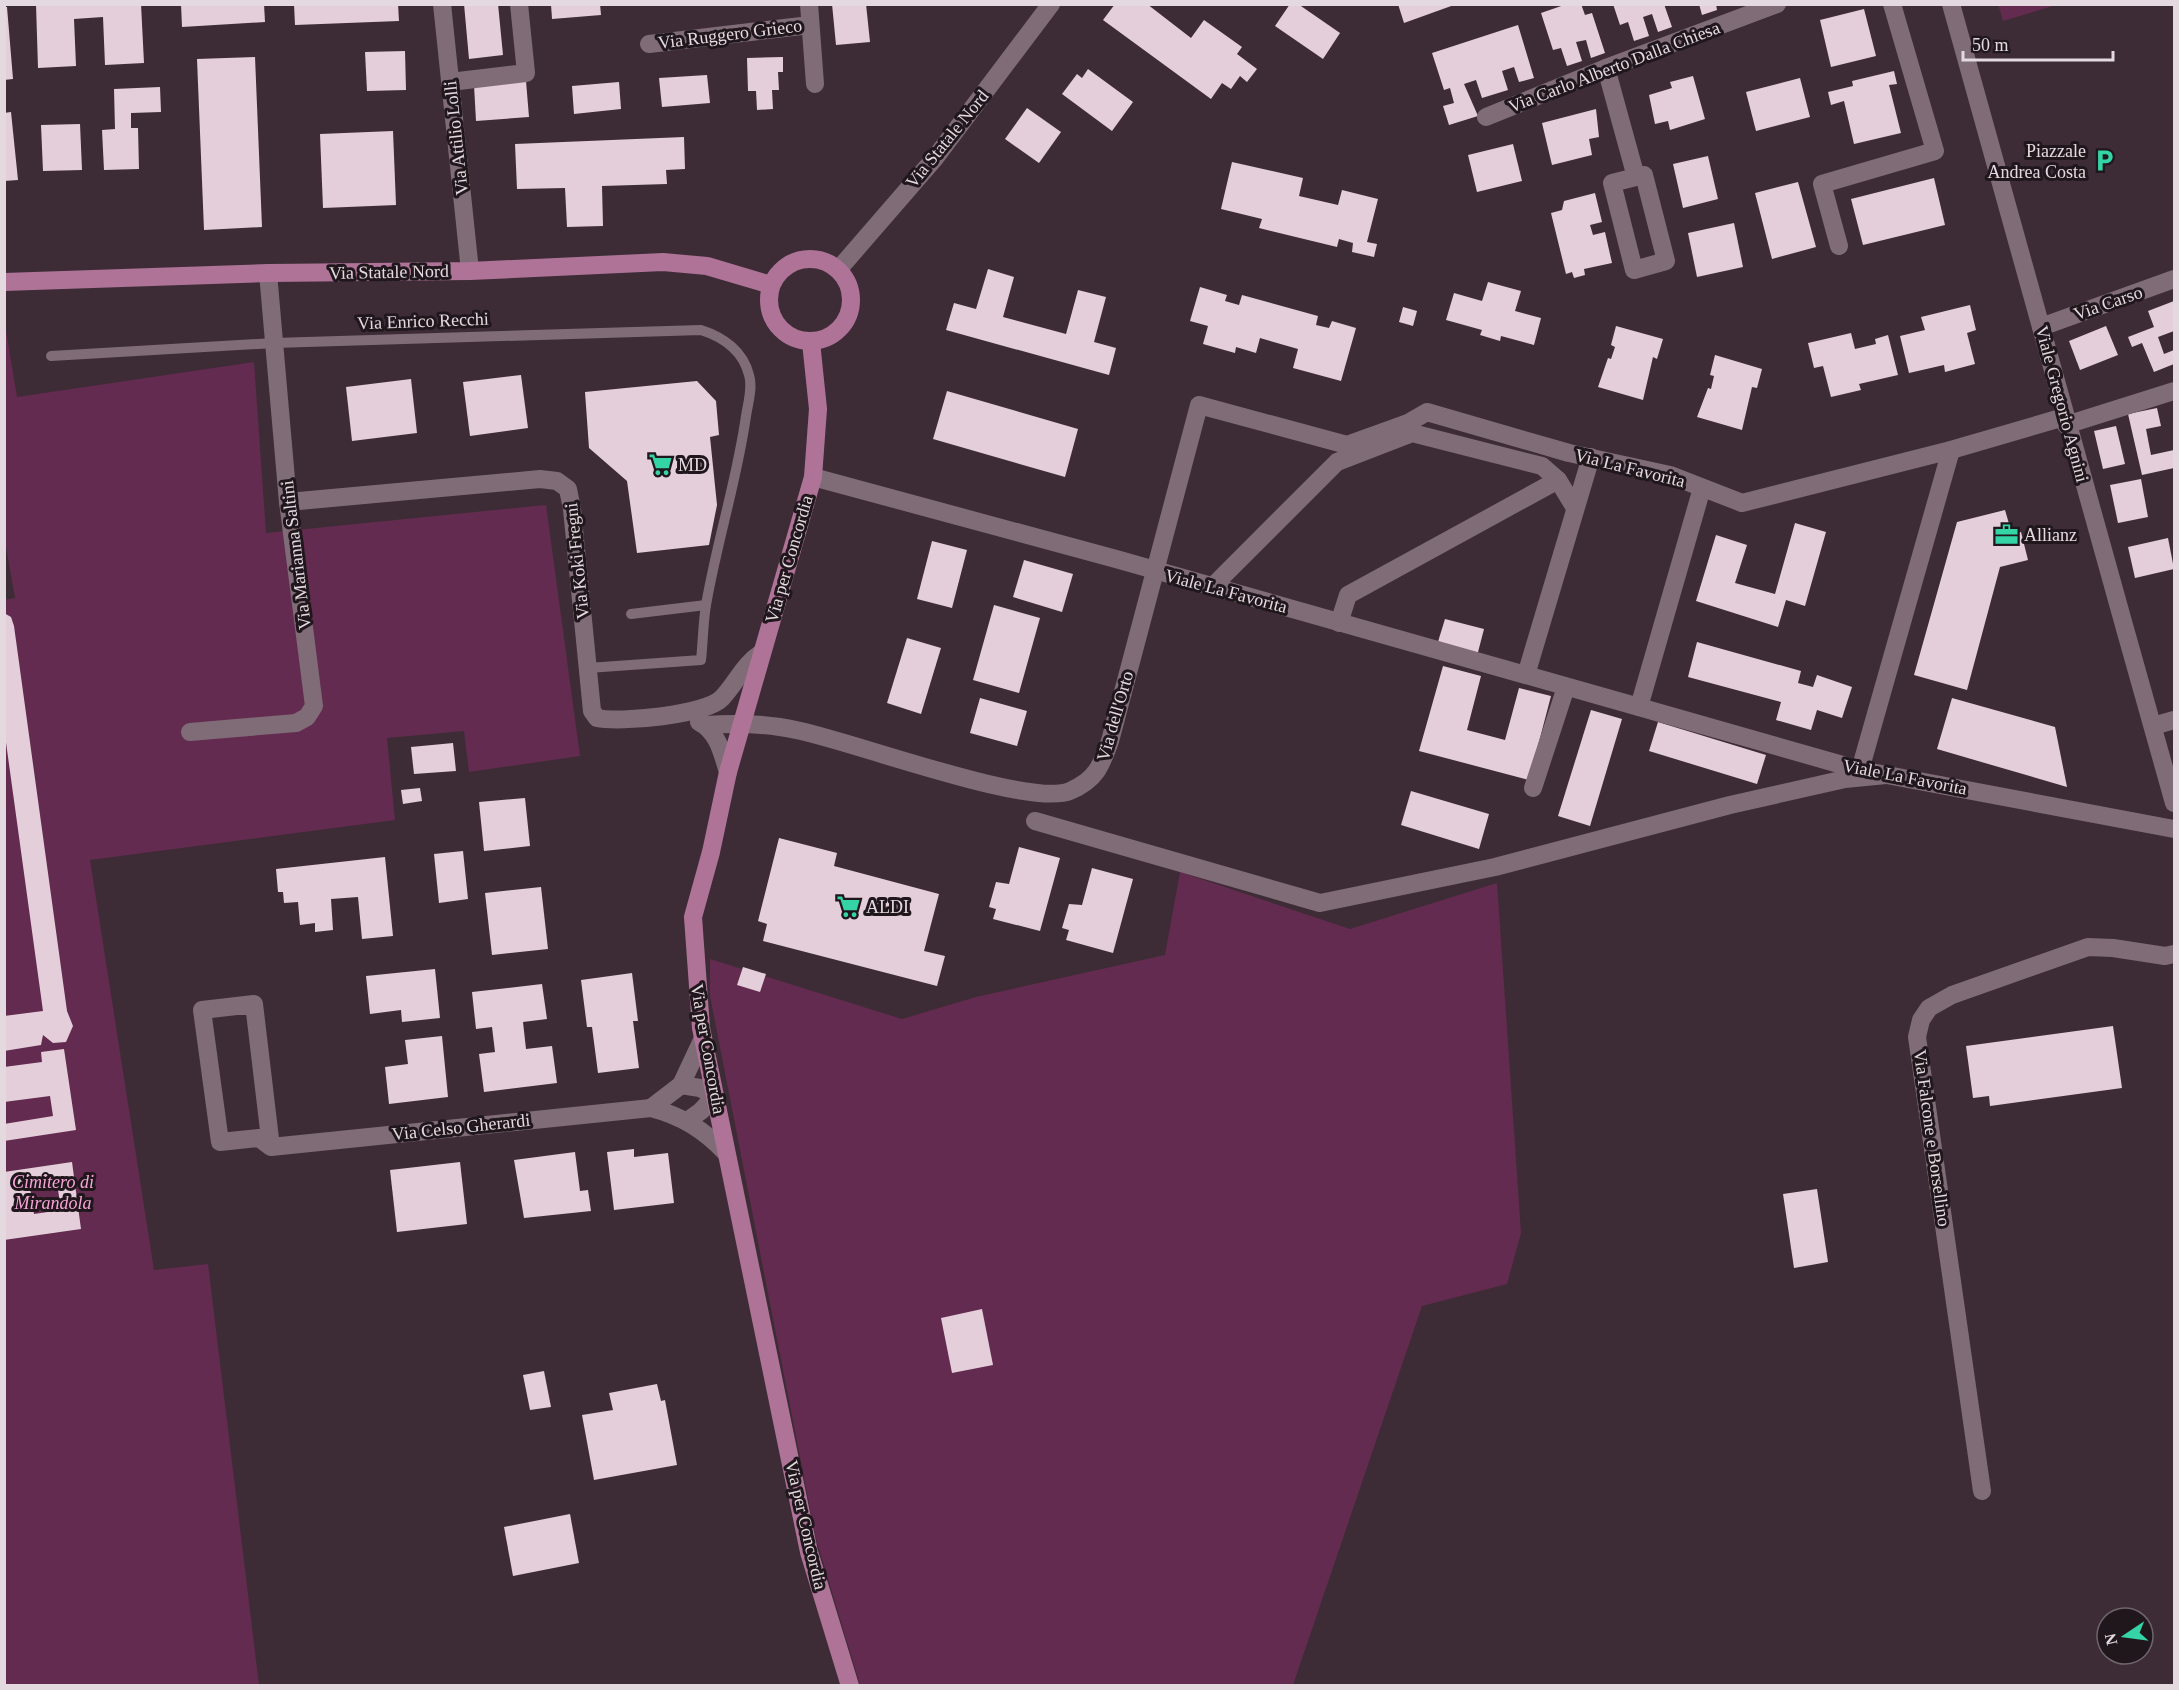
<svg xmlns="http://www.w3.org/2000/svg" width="2179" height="1690" font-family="'Times New Roman',serif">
	<rect width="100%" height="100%" fill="#3d2c36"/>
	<g fill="#632b4f">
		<polygon points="1998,4 2056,4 2056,5 2003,21"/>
		<polygon points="4,318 17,397 254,362 266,533 546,505 580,756 469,772 464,731 387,738 395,820 90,860 154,1270 208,1264 259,1685 5,1685 4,600 15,598 4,535"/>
		<polygon points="1180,872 1350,929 1497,883 1521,1233 1507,1284 1422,1306 1293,1685 860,1685 816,1539 710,996 710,959 902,1019 976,997 1165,955"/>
	</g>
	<g fill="#e4ceda" fill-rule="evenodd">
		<polygon points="36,4 141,4 144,63 105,65 103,17 74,19 76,66 38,68"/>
		<polygon points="181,4 264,4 265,22 182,27"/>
		<polygon points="294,4 398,4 399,21 295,25"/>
		<polygon points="464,4 498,4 503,55 469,59"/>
		<polygon points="551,4 600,4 601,15 552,19"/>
		<polygon points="832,4 866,4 870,42 836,45"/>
		<polygon points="1115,4 1147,4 1191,38 1204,20 1242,47 1237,54 1257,69 1247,82 1240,76 1231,89 1222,83 1211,99 1103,20"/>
		<polygon points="1290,4 1298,4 1340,33 1323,59 1275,26"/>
		<polygon points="1398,4 1454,4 1454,5 1404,23"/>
		<polygon points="1567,4 1581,4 1585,15 1592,13 1605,53 1591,58 1586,40 1576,42 1582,61 1567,66 1561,48 1553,50 1541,13"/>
		<polygon points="1613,4 1664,4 1672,27 1658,32 1652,14 1643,17 1649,36 1634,41 1628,22 1620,25"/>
		<polygon points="1699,4 1716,4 1717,10 1702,15"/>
		<polygon points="4,7 7,7 13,79 4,80"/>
		<polygon points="1864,9 1876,56 1831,67 1820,20"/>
		<polygon points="1518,25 1534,78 1519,82 1514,67 1502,71 1508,90 1482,98 1476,80 1464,84 1478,116 1449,125 1443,106 1454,103 1450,88 1444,90 1432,53"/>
		<polygon points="405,51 406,90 367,91 365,52"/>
		<polygon points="255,57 262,227 204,230 197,59"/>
		<polygon points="783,57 783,72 778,72 779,90 772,90 773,109 757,110 756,91 748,91 747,58"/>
		<polygon points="1088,69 1133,102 1112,131 1062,94 1077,74 1082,78"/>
		<polygon points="1894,71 1897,84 1889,85 1901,133 1854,144 1844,101 1831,105 1828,92 1853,86 1852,81"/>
		<polygon points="707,75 710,103 662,107 659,78"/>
		<polygon points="1693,76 1705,119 1670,130 1668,121 1655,124 1649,95 1672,88 1670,82"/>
		<polygon points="1800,78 1810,117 1756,131 1746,92"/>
		<polygon points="526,81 529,117 476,121 474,85"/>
		<polygon points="619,82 621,109 574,114 572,86"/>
		<polygon points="160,87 161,112 131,113 131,128 138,128 139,169 104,170 102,130 115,129 114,89"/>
		<polygon points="1027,108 1061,132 1039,163 1005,139"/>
		<polygon points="1596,109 1599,137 1589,139 1592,155 1552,165 1542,123"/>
		<polygon points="11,112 18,180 4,181 4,113"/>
		<polygon points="80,124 82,170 43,171 41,125"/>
		<polygon points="393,131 396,205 323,208 320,134"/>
		<polygon points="684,137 685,169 666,170 667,184 602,186 603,226 567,227 565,188 517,189 515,144"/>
		<polygon points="1513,144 1522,181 1477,192 1468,155"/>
		<polygon points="1708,156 1718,199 1683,208 1673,164"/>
		<polygon points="1232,162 1303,178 1299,196 1338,205 1342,190 1378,199 1367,242 1377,244 1374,257 1352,252 1353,243 1339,239 1337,247 1259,228 1262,219 1221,209"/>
		<polygon points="1934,178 1945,225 1863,245 1851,199"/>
		<polygon points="1798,182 1816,247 1772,259 1755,193"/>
		<polygon points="1595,193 1602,222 1590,225 1593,235 1605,232 1612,263 1584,269 1585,275 1574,278 1572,272 1566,274 1551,213 1562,210 1564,201"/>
		<polygon points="1734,223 1743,267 1697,277 1688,233"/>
		<polygon points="988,269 1014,277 1003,317 1066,334 1078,290 1106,297 1094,342 1116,348 1109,375 946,330 954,303 976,309"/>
		<polygon points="1488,282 1521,291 1515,311 1541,318 1534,345 1501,336 1500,341 1480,335 1482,330 1446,320 1454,293 1482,301"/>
		<polygon points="1200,287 1227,295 1225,301 1239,305 1242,295 1318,316 1316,325 1329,328 1332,321 1356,328 1341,381 1293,368 1298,349 1260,338 1256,353 1236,347 1235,353 1203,344 1208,326 1190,321"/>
		<polygon points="2174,301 2174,331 2158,337 2164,354 2174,350 2174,364 2154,372 2142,343 2132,347 2128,337 2154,327 2148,311"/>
		<polygon points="1970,305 1976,330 1967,333 1975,364 1945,372 1944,365 1909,373 1900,336 1925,330 1921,317"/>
		<polygon points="1403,307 1417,311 1413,326 1399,322"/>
		<polygon points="1616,326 1663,339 1657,359 1653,357 1643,400 1598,387 1608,358 1611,359 1615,347 1611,345"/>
		<polygon points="2106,326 2118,355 2080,370 2069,341"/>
		<polygon points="1851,333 1855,349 1876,344 1875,339 1888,335 1898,375 1859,384 1861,390 1831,397 1823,366 1814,368 1808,343"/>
		<polygon points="1715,355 1762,369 1757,388 1752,387 1742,430 1697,417 1708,388 1711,389 1714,376 1710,375"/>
		<polygon points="521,375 528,428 470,436 463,382"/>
		<polygon points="411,379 417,433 352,441 346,387"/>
		<polygon points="697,381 716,401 719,435 710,437 717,505 709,545 637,553 627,481 589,448 585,392"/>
		<polygon points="947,391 1078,429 1065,477 933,439"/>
		<polygon points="2157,408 2161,426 2146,429 2151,455 2174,450 2174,468 2142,475 2128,414"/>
		<polygon points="2116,426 2125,464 2103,469 2094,431"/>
		<polygon points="2141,479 2148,517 2118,523 2110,485"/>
		<polygon points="2005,510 2012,534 2021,532 2028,560 2000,567 1967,690 1914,675 1957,522"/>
		<polygon points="1795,523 1826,532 1805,606 1786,600 1778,627 1696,601 1716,535 1747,545 1735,583 1775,594"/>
		<polygon points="2168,538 2174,569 2135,578 2128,547"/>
		<polygon points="932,541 967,550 952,608 917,599"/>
		<polygon points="1024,560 1073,574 1062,612 1013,597"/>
		<polygon points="994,605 1040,618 1019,693 973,680"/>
		<polygon points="4,613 11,617 14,626 67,1011 73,1026 66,1042 53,1043 43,1035 41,1045 4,1051 4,1016 43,1011 4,728"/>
		<polygon points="1445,619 1484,629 1477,656 1437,645"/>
		<polygon points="907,638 941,648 921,714 887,703"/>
		<polygon points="1697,642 1801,671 1798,683 1813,687 1817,675 1852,687 1842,718 1817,710 1811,730 1776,720 1781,702 1688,677"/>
		<polygon points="1443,666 1481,676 1467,730 1505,740 1519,688 1551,696 1529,780 1419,751"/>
		<polygon points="980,698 1027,711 1017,746 970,733"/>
		<polygon points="1952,698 2055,727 2067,787 1937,749"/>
		<polygon points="1591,710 1622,719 1590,826 1558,816"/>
		<polygon points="1658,722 1766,755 1757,784 1649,751"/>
		<polygon points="453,743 456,771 414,774 411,747"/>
		<polygon points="420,788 422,801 403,804 401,790"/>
		<polygon points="1411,791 1489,814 1479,849 1401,825"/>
		<polygon points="525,798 530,846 484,851 479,802"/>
		<polygon points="779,838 837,853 834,866 939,894 924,951 945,956 937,986 763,941 767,924 758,921"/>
		<polygon points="1019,847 1060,858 1040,931 993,919 996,909 989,907 996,882 1009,884"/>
		<polygon points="463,851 468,899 439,903 434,854"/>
		<polygon points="385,857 393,936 362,939 358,897 331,899 333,930 315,932 315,923 300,925 298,902 284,903 283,892 278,892 276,869"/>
		<polygon points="1092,868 1133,879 1113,953 1066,940 1069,930 1062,928 1069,904 1082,905"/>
		<polygon points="541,887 548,949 492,955 485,893"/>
		<polygon points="743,967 766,974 760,992 737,985"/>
		<polygon points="435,969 440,1018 402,1022 401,1010 370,1014 366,976"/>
		<polygon points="632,973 638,1021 633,1021 639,1068 598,1073 592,1027 587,1027 581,980"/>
		<polygon points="542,984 547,1019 523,1022 526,1049 552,1046 557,1083 484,1092 479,1054 495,1052 492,1027 476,1029 472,992"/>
		<polygon points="2113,1026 2122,1088 1990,1106 1989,1096 1973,1098 1966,1046"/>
		<polygon points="442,1036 448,1097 389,1104 385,1067 408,1064 405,1040"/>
		<polygon points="64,1049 76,1130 4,1141 4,1124 53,1116 50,1096 4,1102 4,1067 42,1062 41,1052"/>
		<polygon points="634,1149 634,1157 668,1153 674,1203 614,1210 607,1152"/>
		<polygon points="575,1152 580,1191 588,1190 591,1211 524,1218 514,1160"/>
		<path d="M72 1162 81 1229 4 1240V1172ZM57 1183 61 1210 34 1214 30 1187Z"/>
		<polygon points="460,1162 467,1224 397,1232 390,1170"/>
		<polygon points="1817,1189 1828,1262 1794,1268 1783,1194"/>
		<polygon points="982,1309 993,1365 952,1373 941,1318"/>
		<polygon points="544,1371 551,1407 530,1410 523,1375"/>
		<polygon points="657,1384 661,1401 665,1400 677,1465 594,1480 582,1415 613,1410 609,1393"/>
		<polygon points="570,1514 579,1563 513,1576 504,1527"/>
	</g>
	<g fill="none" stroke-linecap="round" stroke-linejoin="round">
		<g stroke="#7f6c77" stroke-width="10">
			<path d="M51 356 274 343 701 330C723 337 743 351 749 375 753 387 748 403 746 416 737 480 717 541 706 605 703 623 703 642 701 660L588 668"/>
			<polyline points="631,614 706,605"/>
		</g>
		<g stroke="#7f6c77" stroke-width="18">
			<polyline points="442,4 470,271"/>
			<polyline points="809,4 815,84"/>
			<polyline points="649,44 810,25"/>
			<polyline points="1606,68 1636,177"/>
			<polyline points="450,82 526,73 519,4"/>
			<polyline points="1486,117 1606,68 1777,4"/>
			<polygon points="1644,175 1666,261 1634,270 1612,183"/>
			<polyline points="1839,246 1822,184 1935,151 1892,4"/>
			<polyline points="2041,327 2174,279"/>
			<polyline points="2066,425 2174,391"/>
			<polyline points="813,477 1116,559 1639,707 1702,488"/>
			<path d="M288 502 540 479 557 481 568 489 572 509 592 711 597 718C620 723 706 715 722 698 737 682 743 665 761 653"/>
			<polyline points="1213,586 1337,462 1412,433 1542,466 1558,480"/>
			<polyline points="1339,623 1348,595 1558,480 1575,508"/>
			<polyline points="1526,675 1591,457"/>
			<polyline points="1639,707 1860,770 2174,829"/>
			<path d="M699 722C718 732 722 753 728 772"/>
			<path d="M705 725C736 723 766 723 796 730 849 740 1029 808 1070 791 1096 780 1101 766 1110 741L1199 405 1347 445 1408 423 1427 412 1569 453 1670 475 1742 503 1951 450 2064 417"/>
			<polyline points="2153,726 2174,720"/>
			<polyline points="190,732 296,723 307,717 314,706 288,502 268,273"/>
			<polyline points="1860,770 1951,450"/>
			<polyline points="1533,788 1566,687"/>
			<polyline points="1035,821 1320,903 1495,867 1730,805 1845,779 1886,775"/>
			<polyline points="681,1085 700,1088 715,1096 701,1111 687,1121"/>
			<polyline points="651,1108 681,1085 703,1038"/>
			<path d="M271 1147 259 1138 220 1142 202 1010 254 1004 271 1147 651 1108C682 1116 704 1130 726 1153"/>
			<polyline points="1982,1491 1917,1037 1921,1020 1929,1008 1952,995 2088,947 2113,948 2165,956 2174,954"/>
		</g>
		<g stroke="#7f6c77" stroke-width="18">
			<path d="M1951 4C2025 271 2099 537 2174 803"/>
			<polyline points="838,270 935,158 1051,4"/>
		</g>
		<g stroke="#af7398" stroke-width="18">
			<circle cx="810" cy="300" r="41"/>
			<polyline points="4,282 268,273 470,271 663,262 707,266 771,285"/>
			<polyline points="811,342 818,409 813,477 728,772 711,852 693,917 701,1028 809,1552 850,1686"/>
		</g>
	</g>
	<defs>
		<symbol id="parking-bare" viewBox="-9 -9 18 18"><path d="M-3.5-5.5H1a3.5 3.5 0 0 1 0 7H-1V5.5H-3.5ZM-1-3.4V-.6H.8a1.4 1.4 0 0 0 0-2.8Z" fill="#35d4a7" stroke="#1f171c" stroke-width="2.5" paint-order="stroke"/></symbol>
		<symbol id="supermarket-bare" viewBox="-9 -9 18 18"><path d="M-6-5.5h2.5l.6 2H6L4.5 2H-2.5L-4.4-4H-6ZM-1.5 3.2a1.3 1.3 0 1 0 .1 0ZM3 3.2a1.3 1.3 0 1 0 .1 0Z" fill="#35d4a7" stroke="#1f171c" stroke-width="2.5" paint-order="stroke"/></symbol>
		<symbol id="office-bare" viewBox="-9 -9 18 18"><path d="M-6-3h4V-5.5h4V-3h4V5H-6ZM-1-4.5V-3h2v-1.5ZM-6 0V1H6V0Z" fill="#35d4a7" stroke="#1f171c" stroke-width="2.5" paint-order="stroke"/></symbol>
	</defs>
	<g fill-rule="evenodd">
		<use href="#parking-bare" x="2088" y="144" width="33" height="33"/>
		<use href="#supermarket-bare" x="644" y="448" width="33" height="33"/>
		<use href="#office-bare" x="1990" y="518" width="33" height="33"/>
		<use href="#supermarket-bare" x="832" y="890" width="33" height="33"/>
	</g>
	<g text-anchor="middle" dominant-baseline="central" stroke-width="6" stroke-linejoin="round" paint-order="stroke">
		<g font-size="18" fill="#e4d9df" stroke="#1f171c">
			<text transform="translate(730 34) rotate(-7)">Via Ruggero Grieco</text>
			<text transform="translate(1614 67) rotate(-21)">Via Carlo Alberto Dalla Chiesa</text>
			<text transform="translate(456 138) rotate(-96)">Via Attilio Lolli</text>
			<text transform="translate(947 139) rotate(-51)">Via Statale Nord</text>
			<text transform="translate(389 272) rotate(-1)">Via Statale Nord</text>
			<text transform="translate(2108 303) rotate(-19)">Via Carso</text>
			<text transform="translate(423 321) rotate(-2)">Via Enrico Recchi</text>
			<text transform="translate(2062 404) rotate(75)">Viale Gregorio Agnini</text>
			<text transform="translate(1630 468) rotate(14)">Via La Favorita</text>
			<text transform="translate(296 555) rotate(-97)">Via Marianna Saltini</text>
			<text transform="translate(789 559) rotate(-74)">Via per Concordia</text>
			<text transform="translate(577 561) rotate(-96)">Via Koki Fregni</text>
			<text transform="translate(1226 591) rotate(15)">Viale La Favorita</text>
			<text transform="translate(1115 716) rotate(-74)">Via dell'Orto</text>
			<text transform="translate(1905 777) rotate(11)">Viale La Favorita</text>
			<text transform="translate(708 1049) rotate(80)">Via per Concordia</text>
			<text transform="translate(461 1127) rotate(-6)">Via Celso Gherardi</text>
			<text transform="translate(1932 1138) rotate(82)">Via Falcone e Borsellino</text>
			<text transform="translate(806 1525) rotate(77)">Via per Concordia</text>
		</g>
		<g font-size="18" fill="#e4d9df" stroke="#1f171c" text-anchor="start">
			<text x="2086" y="151" text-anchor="end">Piazzale<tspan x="2086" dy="21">Andrea Costa</tspan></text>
			<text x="678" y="465">MD</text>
			<text x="2024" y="535">Allianz</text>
			<text x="866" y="907">ALDI</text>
		</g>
		<g font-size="18" font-style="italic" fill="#f7a4d6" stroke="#1f171c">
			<text x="53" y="1182">Cimitero di<tspan x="53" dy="21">Mirandola</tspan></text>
		</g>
	</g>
	<rect width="2179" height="1690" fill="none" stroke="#e4d9df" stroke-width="12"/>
	<g transform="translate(2125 1636) rotate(257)"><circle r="28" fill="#1f171c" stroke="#6e656a" stroke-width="1.5"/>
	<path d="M0-4.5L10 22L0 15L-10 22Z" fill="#35d4a7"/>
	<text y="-9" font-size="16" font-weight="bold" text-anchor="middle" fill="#e4d9df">N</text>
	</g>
	<path d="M1963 51v9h150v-9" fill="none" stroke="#e4d9df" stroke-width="3"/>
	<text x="1972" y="51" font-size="18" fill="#e4d9df" stroke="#1f171c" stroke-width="4.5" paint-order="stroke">50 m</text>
</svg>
